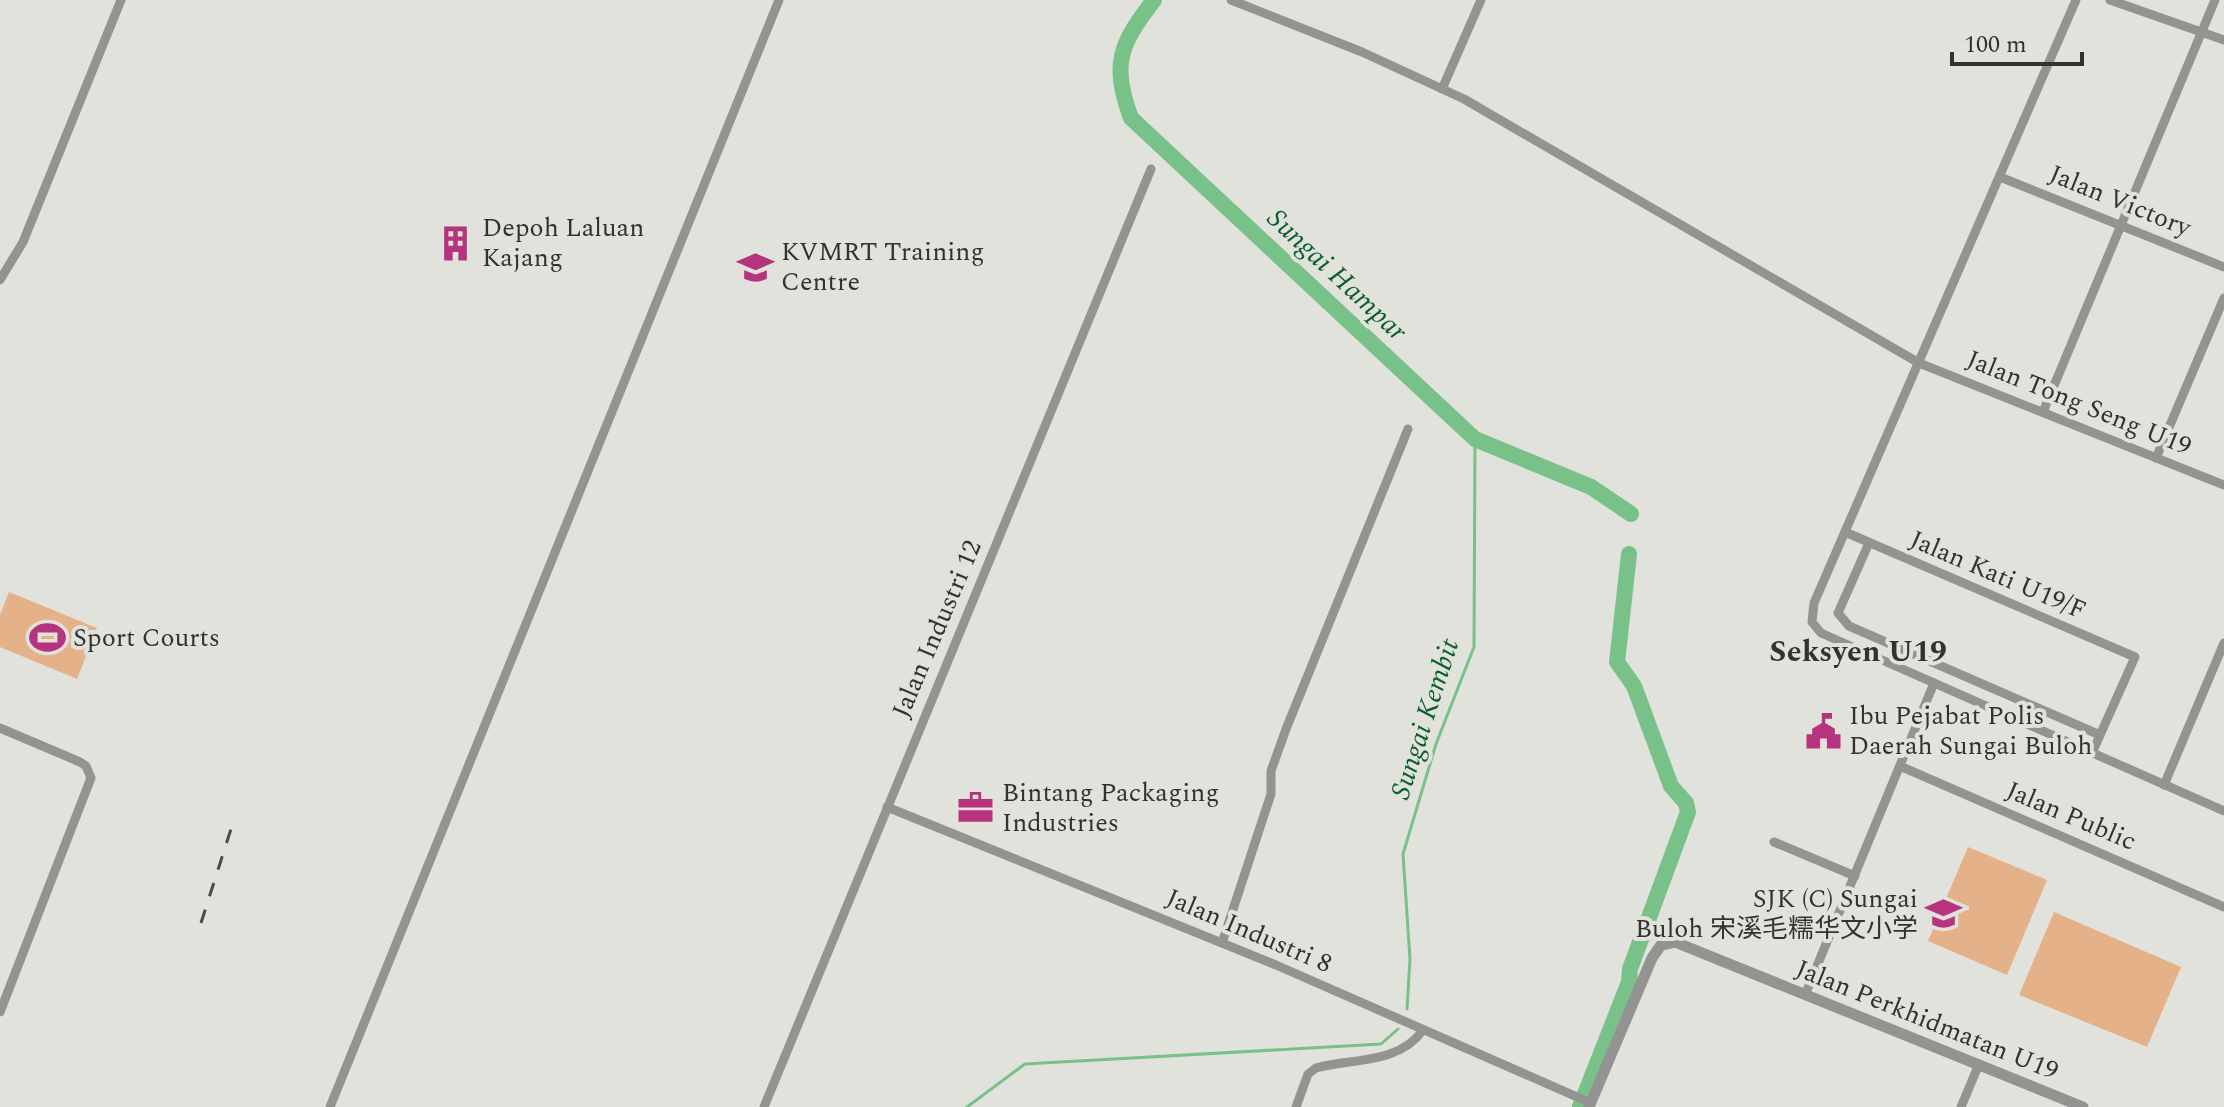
<svg xmlns="http://www.w3.org/2000/svg" width="2224" height="1107" font-family="Spectral,'Noto Sans SC',serif">
	<rect width="100%" height="100%" fill="#e2e2dd"/>
	<g fill="#e5b189">
		<polygon points="9,592 97,628 77,679 0,647 0,615"/>
		<polygon points="1968,847 2047,880 2007,975 1928,941"/>
		<polygon points="2054,912 2181,967 2147,1047 2019,995"/>
	</g>
	<g fill="none" stroke-linecap="round" stroke-linejoin="round">
		<g stroke="#78c188" stroke-width="3">
			<polyline points="1407,1009 1410,959 1403,854 1436,744 1474,647 1475,439"/>
			<polyline points="967,1107 1025,1064 1381,1044 1398,1029"/>
		</g>
		<g stroke="#78c188" stroke-width="16">
			<path d="M1154 0C1120 44 1111 63 1131 118L1475 439 1591 487 1631 514"/>
			<polyline points="1580,1107 1629,982 1630,969 1688,812 1686,803 1671,786 1634,686 1617,662 1629,554"/>
		</g>
		<g stroke="#939492" stroke-width="9">
			<polyline points="1231,0 1362,52 1464,99 1919,363 2224,485"/>
			<polyline points="2076,0 1814,603 1812,622 1821,633 2224,811"/>
			<polyline points="2110,0 2224,40"/>
			<polyline points="1442,89 1481,0"/>
			<polyline points="2000,177 2224,267"/>
			<polyline points="0,280 23,242 121,0"/>
			<polyline points="2043,412 2215,0"/>
			<polyline points="2156,458 2224,298"/>
			<polyline points="1845,532 2135,657 2092,753"/>
			<polyline points="1869,543 1838,613 1849,626 2100,735"/>
			<polyline points="0,728 80,762 86,766 91,778 0,1012"/>
			<polyline points="1900,766 2224,907"/>
			<polyline points="2164,785 2224,643"/>
			<polyline points="887,807 1276,965 1591,1103"/>
			<polyline points="1774,842 1855,876"/>
			<polyline points="1222,943 1271,794 1271,771 1286,729 1408,429"/>
			<polyline points="1805,995 1934,683"/>
			<polyline points="330,1107 779,0"/>
			<polyline points="764,1107 1151,169"/>
			<path d="M1296 1107 1308 1074 1316 1068C1353 1058 1399 1064 1423 1030"/>
			<polyline points="1961,1107 1979,1064"/>
		</g>
		<polyline stroke="#939492" stroke-width="11" points="1589,1107 1652,958 1661,945 1675,942 2083,1107"/>
		<polyline stroke="#4a4a47" stroke-width="3" stroke-dasharray="14 14" stroke-linecap="butt" points="201,923 231,829"/>
	</g>
	<defs>
		<symbol id="building-bare" viewBox="-9 -9 18 18"><path d="M-4-6H4V6H1V3H-1V6H-4ZM-2.5-4.3h1.7v1.8h-1.7ZM.8-4.3h1.7v1.8H.8ZM-2.5-1h1.7V.8h-1.7ZM.8-1h1.7V.8H.8Z" fill="#b6347e" stroke="#e2e2dd" stroke-width="2.5" paint-order="stroke"/></symbol>
		<symbol id="school-bare" viewBox="-9 -9 18 18"><path d="M0-5L7-2L0 1L-7-2ZM-4 1L0 2.5L4 1V4Q0 6-4 4Z" fill="#b6347e" stroke="#e2e2dd" stroke-width="2.5" paint-order="stroke"/></symbol>
		<symbol id="stadium-bare" viewBox="-9 -9 18 18"><path d="M0-5a6.5 5 0 1 0 0 10a6.5 5 0 1 0 0-10ZM-3.5-1.8h7v3.6h-7Z" fill="#b6347e" stroke="#e2e2dd" stroke-width="2.5" paint-order="stroke"/></symbol>
		<symbol id="civic-bare" viewBox="-9 -9 18 18"><path d="M-.6-6.5H3V-4.5H.6V-3L4-1V1h2V6H-6V1h2V-1L-.6-3ZM-1.2 2.5V6h2.4V2.5Z" fill="#b6347e" stroke="#e2e2dd" stroke-width="2.5" paint-order="stroke"/></symbol>
		<symbol id="office-bare" viewBox="-9 -9 18 18"><path d="M-6-3h4V-5.5h4V-3h4V5H-6ZM-1-4.5V-3h2v-1.5ZM-6 0V1H6V0Z" fill="#b6347e" stroke="#e2e2dd" stroke-width="2.5" paint-order="stroke"/></symbol>
	</defs>
	<g fill-rule="evenodd">
		<use href="#building-bare" x="430" y="218" width="51" height="51"/>
		<use href="#school-bare" x="730" y="242" width="51" height="51"/>
		<use href="#stadium-bare" x="22" y="612" width="51" height="51"/>
		<use href="#civic-bare" x="1798" y="706" width="51" height="51"/>
		<use href="#office-bare" x="950" y="782" width="51" height="51"/>
		<use href="#school-bare" x="1918" y="888" width="51" height="51"/>
	</g>
	<g text-anchor="middle" dominant-baseline="central" stroke-width="8" stroke-linejoin="round" paint-order="stroke">
		<g font-size="26" fill="#323230" stroke="#e2e2dd">
			<text transform="translate(2120 201) rotate(22)">Jalan Victory</text>
			<text transform="translate(2079 403) rotate(22)">Jalan Tong Seng U19</text>
			<text transform="translate(1998 575) rotate(23)">Jalan Kati U19/F</text>
			<text transform="translate(937 629) rotate(-67)">Jalan Industri 12</text>
			<text transform="translate(2071 816) rotate(23)">Jalan Public</text>
			<text transform="translate(1249 931) rotate(23)">Jalan Industri 8</text>
			<text transform="translate(1927 1020) rotate(22)">Jalan Perkhidmatan U19</text>
		</g>
		<g font-size="26" fill="#323230" stroke="#e2e2dd" text-anchor="start">
			<text x="482" y="228">Depoh Laluan<tspan x="482" dy="30">Kajang</tspan></text>
			<text x="781" y="252">KVMRT Training<tspan x="781" dy="30">Centre</tspan></text>
			<text x="73" y="638">Sport Courts</text>
			<text x="1849" y="716">Ibu Pejabat Polis<tspan x="1849" dy="30">Daerah Sungai Buloh</tspan></text>
			<text x="1002" y="793">Bintang Packaging<tspan x="1002" dy="30">Industries</tspan></text>
			<text x="1918" y="899" text-anchor="end">SJK (C) Sungai<tspan x="1918" dy="30">Buloh 宋溪毛糯华文小学</tspan></text>
		</g>
		<g font-size="28" font-style="italic" fill="#0b5f2b" stroke="#e2e2dd">
			<text transform="translate(1337 275) rotate(43)">Sungai Hampar</text>
			<text transform="translate(1425 719) rotate(-72)">Sungai Kembit</text>
		</g>
		<g font-size="30" font-weight="bold" fill="#323230" stroke="#e2e2dd">
			<text x="1858" y="652">Seksyen U19</text>
		</g>
	</g>
	<path d="M1952 52v12h130v-12" fill="none" stroke="#323230" stroke-width="4"/>
	<text x="1964" y="52" font-size="24" fill="#323230" stroke="#e2e2dd" stroke-width="6" paint-order="stroke">100 m</text>
</svg>
